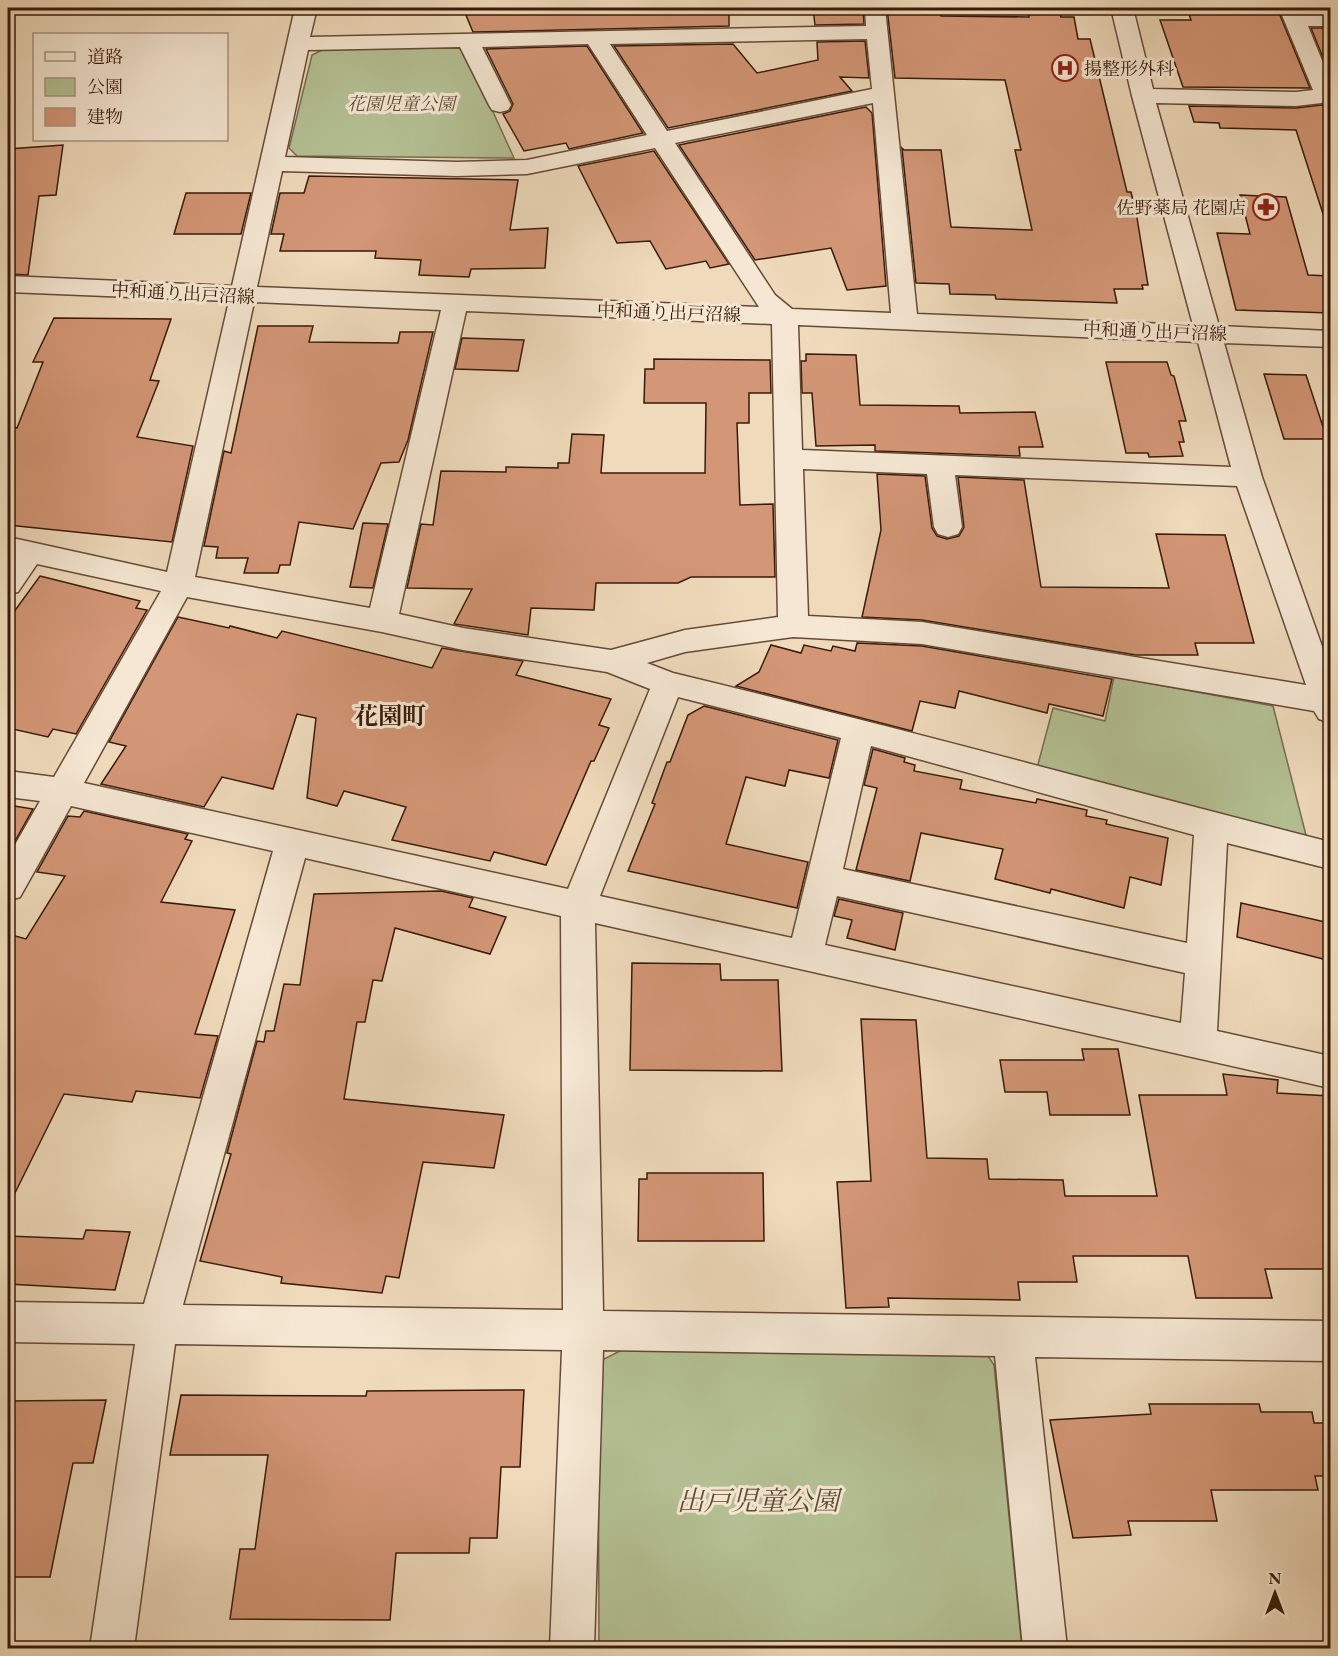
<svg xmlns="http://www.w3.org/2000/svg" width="1338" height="1656" font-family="'EB Garamond','Noto Serif JP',serif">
	<rect width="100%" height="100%" fill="#efdabb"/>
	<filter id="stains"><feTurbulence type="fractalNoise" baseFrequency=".00333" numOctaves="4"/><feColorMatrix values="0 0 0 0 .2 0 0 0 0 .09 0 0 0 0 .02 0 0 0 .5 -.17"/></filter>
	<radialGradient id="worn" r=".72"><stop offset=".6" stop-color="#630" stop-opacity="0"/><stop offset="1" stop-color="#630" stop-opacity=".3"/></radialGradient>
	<g fill="#b4c194" stroke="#766e4e" stroke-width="1.5">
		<polygon points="464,48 514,158 297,156 289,148 312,55 324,49"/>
		<polygon points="1114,677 1273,706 1307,839 1037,768 1053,708 1105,721"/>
		<polygon points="624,1349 986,1353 994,1365 1022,1648 599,1648 598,1362"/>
	</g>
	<g fill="#d39676" stroke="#381a09" stroke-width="1.5">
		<polygon points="463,8 729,8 729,26 473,32"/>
		<polygon points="813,8 863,8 864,24 815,25"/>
		<polygon points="887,8 940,8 941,16 1029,17 1028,12 1060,13 1061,17 1074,17 1078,39 1090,39 1127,192 1131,192 1137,218 1148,285 1142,285 1143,289 1114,289 1117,303 996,299 995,295 950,294 949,284 916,283 902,148 904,150 941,150 951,227 1032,230 1015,150 1021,150 1005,80 895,78"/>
		<polygon points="1187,8 1277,8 1310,88 1183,87 1160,20 1191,20"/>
		<polygon points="1311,28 1330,28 1330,75"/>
		<polygon points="865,41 869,78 840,77 852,91 668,128 614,46 733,44 757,73 818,60 817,42"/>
		<polygon points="587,46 643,133 569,149 566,143 524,151 503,114 510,111 513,104 486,49"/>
		<polygon points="1330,104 1330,216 1324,217 1296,130 1220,128 1219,123 1194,122 1189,106 1296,108"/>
		<polygon points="866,107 872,113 886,286 847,290 831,248 755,260 679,145"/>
		<polygon points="63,145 56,195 39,196 28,275 8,274 8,149"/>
		<polygon points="654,151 729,264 710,268 706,261 666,269 650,241 617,243 578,166"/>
		<polygon points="309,176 518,180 510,230 548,228 545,268 471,269 469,277 419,275 421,260 375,258 376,251 280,251 284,234 271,234 280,193 304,193"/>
		<polygon points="186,193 251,193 241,234 174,234"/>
		<polygon points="1240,195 1286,197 1308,275 1330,276 1330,313 1236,310 1217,233 1250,234"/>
		<polygon points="54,318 171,319 150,380 159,381 137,437 193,446 172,542 8,525 8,425 17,428 43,362 33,362"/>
		<polygon points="258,326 313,326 309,342 398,343 400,332 433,332 408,440 399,462 381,463 353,529 299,522 290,565 280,565 278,573 244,573 248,558 216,558 218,547 204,546 224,451 231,453"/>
		<polygon points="462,338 524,340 518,371 455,369"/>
		<polygon points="806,354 856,355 860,405 959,406 960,413 1035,412 1043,447 1019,447 1020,456 875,451 875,445 816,446 812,393 802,393 801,361 806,361"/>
		<polygon points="654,359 770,360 771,393 749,393 749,423 737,423 740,505 773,504 775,577 691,577 678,583 596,583 594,610 531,608 528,635 454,624 472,589 407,588 421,524 433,525 441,471 506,472 506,467 558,468 558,463 569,463 572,434 604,435 601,473 705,473 706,403 644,403 645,369 654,369"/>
		<polygon points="1106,362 1167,362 1171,375 1174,376 1186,421 1179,421 1184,442 1179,442 1183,456 1149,457 1148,453 1126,453"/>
		<polygon points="1264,374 1306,375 1327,439 1284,439"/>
		<polygon points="877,474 925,476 932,528 937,536 947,539 959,536 964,527 958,477 1024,480 1041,587 1169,588 1156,534 1225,535 1254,643 1195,643 1198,655 1136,655 922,620 862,617 881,530"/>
		<polygon points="363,523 388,524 373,588 350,587"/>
		<polygon points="40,576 140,601 136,608 147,610 76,734 53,729 48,737 8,728 8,620"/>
		<polygon points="178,617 229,628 230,626 277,638 282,631 432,668 442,648 523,661 516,675 611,699 599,725 609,728 594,761 591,761 546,865 494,852 490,861 392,840 406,807 344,791 337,806 307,798 316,718 297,714 273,789 222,777 204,807 101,784 126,746 109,742"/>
		<polygon points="857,643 922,646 1112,679 1103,716 1049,704 1047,713 959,691 955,708 920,701 912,731 736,686 759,672 771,645 801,653 804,645 831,651 833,646 855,651"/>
		<polygon points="704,706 838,740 829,778 789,770 785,786 746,777 726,844 808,862 797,908 628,871 655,804 652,803 667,762 670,762 688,715"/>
		<polygon points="873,749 905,758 904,762 915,765 914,771 962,780 960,789 1036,803 1037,799 1087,810 1086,816 1107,820 1106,824 1168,838 1161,885 1130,877 1124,908 1051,889 1050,893 995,879 1003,849 921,833 910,881 856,870 877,788 864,785"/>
		<polygon points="8,805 33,809 15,841 8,839"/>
		<polygon points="84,811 188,834 185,839 192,841 161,902 235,910 195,1034 218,1036 200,1098 136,1091 132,1102 64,1094 8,1207 8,934 26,939 65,876 37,872 68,816 80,817"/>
		<polygon points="441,891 473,898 469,907 506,917 490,954 395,928 382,981 373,980 365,1022 357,1022 344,1099 504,1115 494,1168 423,1162 399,1278 386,1276 382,1293 281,1283 282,1277 200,1261 231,1154 227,1153 257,1041 264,1042 266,1031 274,1031 284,984 300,985 314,894"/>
		<polygon points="839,899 903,913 895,950 847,938 852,920 834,916"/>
		<polygon points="1241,903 1330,923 1327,960 1237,937"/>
		<polygon points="632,963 720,964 721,980 778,980 782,1071 630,1070"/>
		<polygon points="861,1019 916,1020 927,1158 987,1159 989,1179 1063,1180 1065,1196 1157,1196 1139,1095 1227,1095 1223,1074 1278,1080 1277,1093 1330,1096 1330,1269 1265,1269 1272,1298 1196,1298 1188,1256 1073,1256 1077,1282 1018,1282 1020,1300 888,1298 889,1307 846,1308 837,1182 871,1181"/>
		<polygon points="1082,1049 1118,1049 1130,1115 1050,1115 1047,1092 1005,1092 1000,1060 1084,1060"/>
		<polygon points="647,1173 763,1173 764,1241 638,1241 639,1179 647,1179"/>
		<polygon points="86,1230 130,1232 115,1290 8,1284 8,1236 83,1239"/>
		<polygon points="524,1390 520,1467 501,1467 497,1538 470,1538 469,1553 396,1553 390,1620 230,1619 240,1549 255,1549 268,1455 170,1455 181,1395 366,1396 367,1391"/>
		<polygon points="106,1400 93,1463 73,1463 50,1577 8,1577 8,1401"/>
		<polygon points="1149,1404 1259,1404 1261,1412 1312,1412 1314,1423 1330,1423 1330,1476 1315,1476 1318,1490 1211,1490 1217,1521 1128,1521 1131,1535 1073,1538 1050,1420 1151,1414"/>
	</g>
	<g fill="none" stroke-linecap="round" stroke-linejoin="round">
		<defs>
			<path id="minor" d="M295 8H317L310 37 866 26 865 8H885L917 314 1193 325 1132 96 1111 8H1133L1153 89 1296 92 1313 90 1279 8H1300L1303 14H1330V26H1308L1330 80V102L1296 106 1156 103 1219 326 1330 331V347L1224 343 1262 477 1330 669V723L1319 719 1314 711 922 644 793 637 685 652 647 663 673 673C893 726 1111 786 1330 842V869L1227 843 1217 1031 1330 1056V1088L595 923 603 1311 1330 1321V1361L1035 1357 1067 1648H1023L995 1356 603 1350 594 1648H550L562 1350 175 1344 134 1648H90L135 1344 8 1342V1302L144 1304 273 851 71 806 20 897 8 901V857L40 801 8 797V771L54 777 161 591 37 564 18 592 8 594V562L11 558 8 557V537L167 572 229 301 8 292V276L232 286ZM867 39 872 89 667 131 610 44ZM588 44 647 135 527 160 457 162 285 157 308 50 460 47 489 105 492 110 500 112 508 110 511 105 482 47ZM873 103 891 313 792 309 775 295 675 143ZM655 148 759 307 257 287 282 171 457 176 527 174ZM254 302 441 310 370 608 195 577ZM466 311 772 324 778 617 685 630 611 650 463 628 399 614ZM798 325 1198 342 1231 467 802 450ZM803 469 927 474 934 527 938 534 948 537 958 534 962 527 955 475 1237 486 1306 685 922 622 808 616ZM187 597 382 632 463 650 607 672 650 689 568 889 84 783ZM678 697 841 738 792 938 600 896ZM871 746 1194 835 1187 943 843 869ZM305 858 561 916 563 1310 183 1305ZM837 896 1185 973 1181 1023 825 945Z"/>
		</defs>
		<use href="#minor" stroke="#664a36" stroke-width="3"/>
		<use href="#minor" fill="#f5e7d3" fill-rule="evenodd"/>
	</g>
	<defs>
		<symbol id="hospital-ring" viewBox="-11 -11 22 22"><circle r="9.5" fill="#f5e7d3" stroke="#8f2418" stroke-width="1.5"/><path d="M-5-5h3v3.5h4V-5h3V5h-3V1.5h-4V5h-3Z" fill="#8f2418"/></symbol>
		<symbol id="pharmacy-ring" viewBox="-11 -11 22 22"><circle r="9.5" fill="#f5e7d3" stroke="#8f2418" stroke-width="1.5"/><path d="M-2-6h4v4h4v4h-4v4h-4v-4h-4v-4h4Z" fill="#8f2418"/></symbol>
	</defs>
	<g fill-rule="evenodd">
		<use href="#hospital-ring" x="1050" y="53" width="30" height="30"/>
		<use href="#pharmacy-ring" x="1251" y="192" width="30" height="30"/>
	</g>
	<g text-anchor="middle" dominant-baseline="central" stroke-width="6" stroke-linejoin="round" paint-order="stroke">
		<g font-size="18" fill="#381a09" stroke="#f5e7d3" text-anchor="start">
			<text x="1084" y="68">揚整形外科</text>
			<text x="1246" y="207" text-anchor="end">佐野薬局 花園店</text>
		</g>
		<g font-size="18" font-style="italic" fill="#5d4c33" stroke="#f5e7d3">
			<text x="401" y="103">花園児童公園</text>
		</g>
		<g font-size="18" fill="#381a09" stroke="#f5e7d3">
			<text transform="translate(183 293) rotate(3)">中和通り出戸沼線</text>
			<text transform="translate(669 312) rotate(2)">中和通り出戸沼線</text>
			<text transform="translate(1155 331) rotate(2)">中和通り出戸沼線</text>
		</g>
		<g font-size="24" font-weight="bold" fill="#381a09" stroke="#f5e7d3">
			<text x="390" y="715">花園町</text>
		</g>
		<g font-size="27" font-style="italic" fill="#5d4c33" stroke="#f5e7d3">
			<text x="758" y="1500">出戸児童公園</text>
		</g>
	</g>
	<rect width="1338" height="1656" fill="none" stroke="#efdabb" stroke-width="30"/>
	<rect x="9" y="9" width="1320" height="1638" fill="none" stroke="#381a09" stroke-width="3"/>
	<rect x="15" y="15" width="1308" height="1626" fill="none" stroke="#381a09" stroke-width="1.5"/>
	<rect x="33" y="33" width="195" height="108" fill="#f5e7d3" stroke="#a99582" stroke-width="1.5"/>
	<rect x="45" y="52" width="30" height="9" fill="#f5e7d3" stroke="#a99582" stroke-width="1.5"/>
	<text x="87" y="63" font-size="18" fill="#381a09">道路</text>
	<rect x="45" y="78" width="30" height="18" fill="#b4c194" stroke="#a99582" stroke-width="1.5"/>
	<text x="87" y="93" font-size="18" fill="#381a09">公園</text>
	<rect x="45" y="108" width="30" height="18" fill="#d39676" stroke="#a99582" stroke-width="1.5"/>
	<text x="87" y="123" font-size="18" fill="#381a09">建物</text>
	<g transform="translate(1275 1593)" stroke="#f5e7d3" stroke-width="4.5" paint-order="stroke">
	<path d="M0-4.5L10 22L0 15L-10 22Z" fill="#381a09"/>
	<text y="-9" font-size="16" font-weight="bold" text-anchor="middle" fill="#381a09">N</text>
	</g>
	<rect width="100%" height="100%" filter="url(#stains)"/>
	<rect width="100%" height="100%" fill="url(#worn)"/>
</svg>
